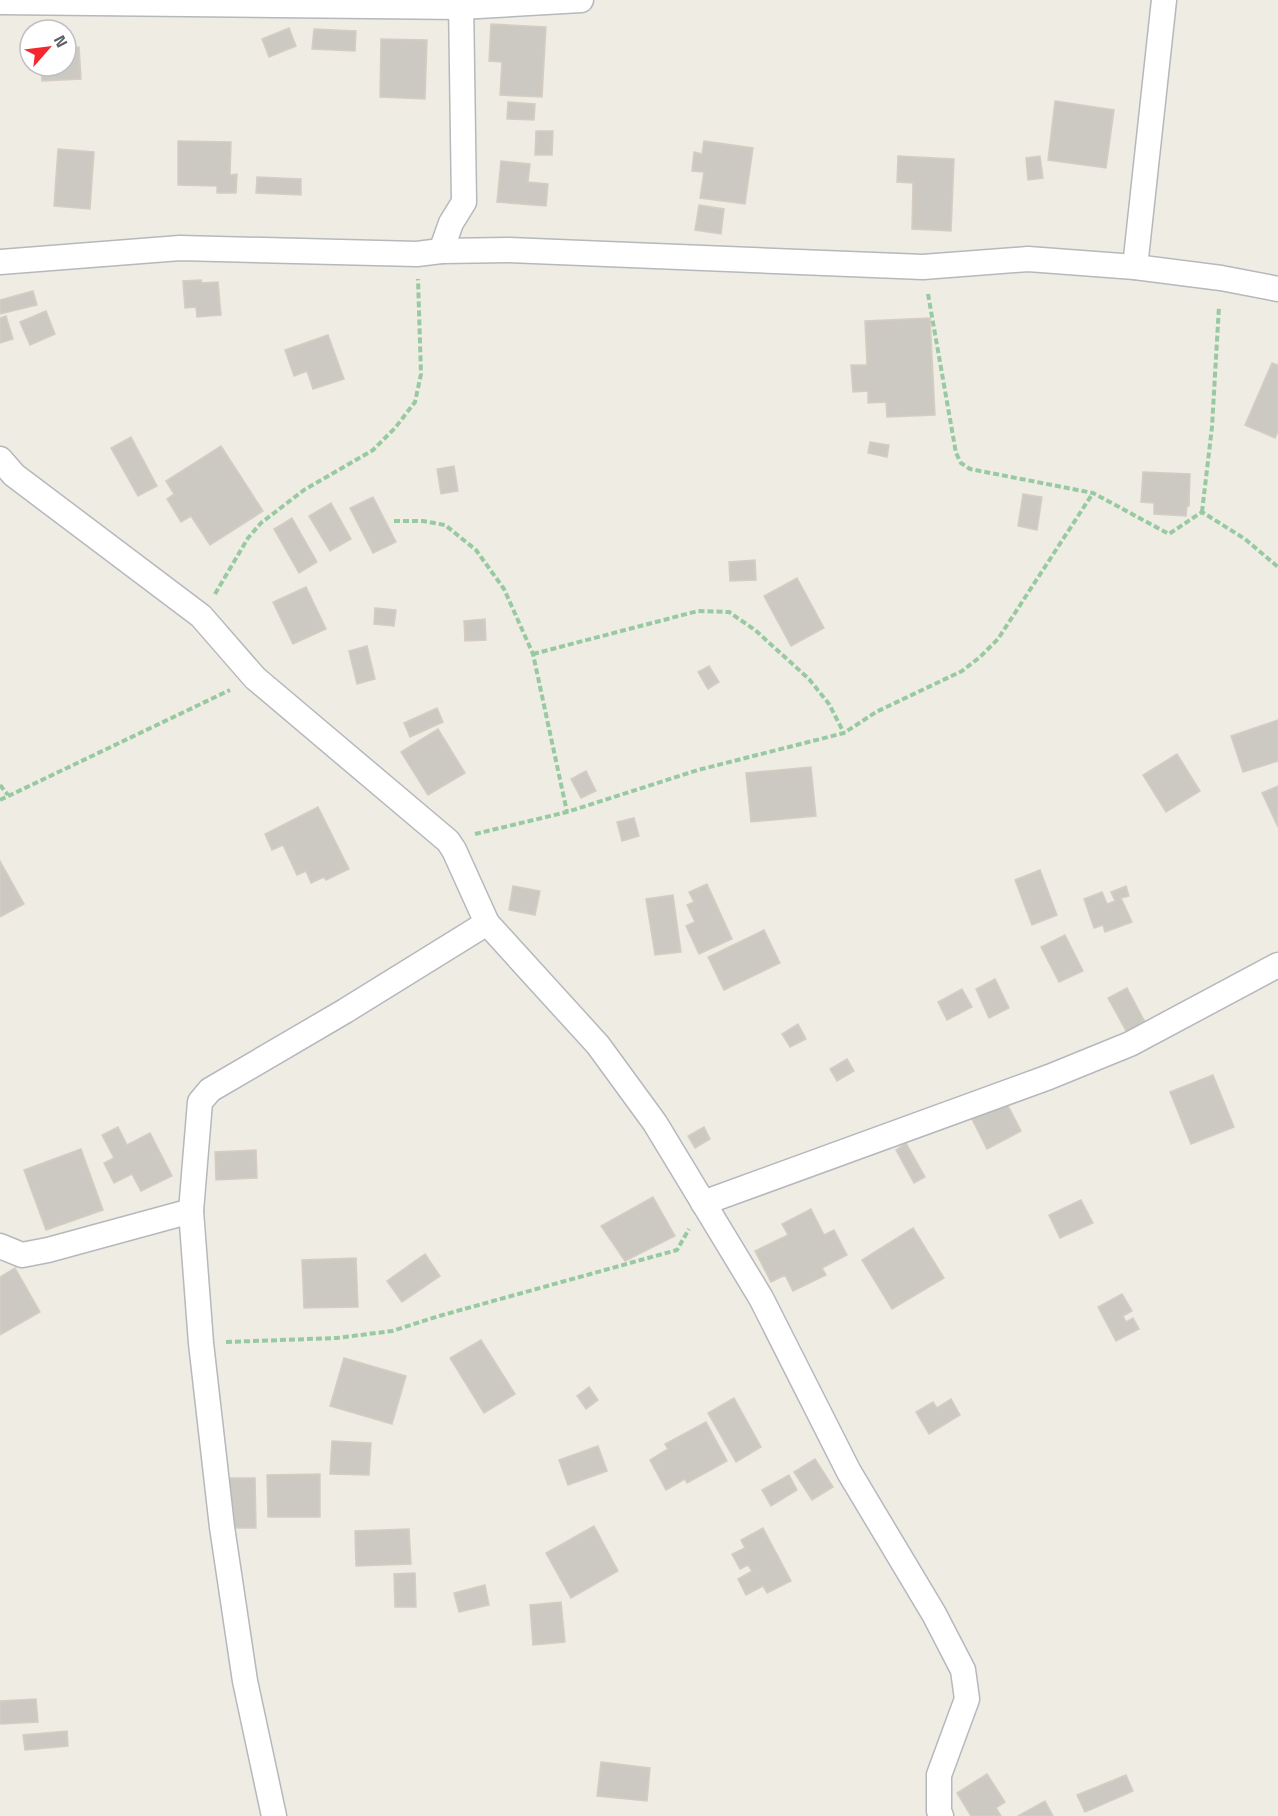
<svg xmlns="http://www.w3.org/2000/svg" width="1278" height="1816" font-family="'Titillium Web',sans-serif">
	<rect width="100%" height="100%" fill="#efece4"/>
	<g fill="#ccc9c3" stroke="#d5cdc2" stroke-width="1.5">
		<polygon points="491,24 546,27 542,97 500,95 502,62 489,61"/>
		<polygon points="289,28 296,46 269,57 262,39"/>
		<polygon points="314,29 356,31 355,51 312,49"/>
		<polygon points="381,39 427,40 425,99 380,97"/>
		<polygon points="79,47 81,79 42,81 41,66 66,66 66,48"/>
		<polygon points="1055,101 1114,110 1106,168 1048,160"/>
		<polygon points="508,102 535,104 534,120 507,119"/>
		<polygon points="536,131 553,131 552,155 535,155"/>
		<polygon points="178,141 231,142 230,175 237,174 236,193 217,193 217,186 178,185"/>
		<polygon points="704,141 753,148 745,204 700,198 704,172 692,171 694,152 702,154"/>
		<polygon points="58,149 94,152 90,209 54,206"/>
		<polygon points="898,156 954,159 951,231 912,229 913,183 897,182"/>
		<polygon points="1040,156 1043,178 1028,180 1026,158"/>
		<polygon points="501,161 530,164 528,182 548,184 546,206 497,202"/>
		<polygon points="257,177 301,179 301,195 256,193"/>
		<polygon points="699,205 724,209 721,234 695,230"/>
		<polygon points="201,280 202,283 218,282 221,315 197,317 196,307 185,308 183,281"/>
		<polygon points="33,291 37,305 0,314 0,300"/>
		<polygon points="46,311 55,334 30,345 20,322"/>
		<polygon points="6,316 13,339 0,343 0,318"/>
		<polygon points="930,318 935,415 887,417 886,402 868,403 868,391 853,392 851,365 867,365 865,321"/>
		<polygon points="328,335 344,379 313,389 307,371 294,376 285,350"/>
		<polygon points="1272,363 1278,365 1278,431 1275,438 1245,425"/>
		<polygon points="131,437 157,486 138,496 111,448"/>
		<polygon points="870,442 889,445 887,457 868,453"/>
		<polygon points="221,446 263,511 210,545 191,516 181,522 167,499 174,494 166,481"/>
		<polygon points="454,466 458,491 441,494 437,469"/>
		<polygon points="1143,472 1190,474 1189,506 1187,506 1186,516 1154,514 1154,503 1141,502"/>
		<polygon points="1023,494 1042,497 1037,530 1018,526"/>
		<polygon points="373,497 396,542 373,553 350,508"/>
		<polygon points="331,503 351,539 330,551 309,516"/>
		<polygon points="292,518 317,562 299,573 274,529"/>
		<polygon points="755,560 756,580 730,581 729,562"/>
		<polygon points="797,578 824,628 791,646 764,596"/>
		<polygon points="306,587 326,629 293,644 273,602"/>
		<polygon points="375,608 396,610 394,626 374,624"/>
		<polygon points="485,619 486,640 465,641 464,621"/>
		<polygon points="367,646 375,679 357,684 349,651"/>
		<polygon points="709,666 719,682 708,689 698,672"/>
		<polygon points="437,708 443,722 410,737 404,723"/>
		<polygon points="1278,720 1278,761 1243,772 1231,736"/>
		<polygon points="438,729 465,773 428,795 401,752"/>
		<polygon points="1177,754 1200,791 1166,812 1143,775"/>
		<polygon points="811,767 816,816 751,822 746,773"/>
		<polygon points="586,771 596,791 581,798 571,779"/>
		<polygon points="1278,786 1278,827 1262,793"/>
		<polygon points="318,807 349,869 326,880 324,877 311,883 306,871 297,875 283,845 272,850 265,834"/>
		<polygon points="634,818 639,836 622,841 617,822"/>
		<polygon points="0,861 24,904 0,917"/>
		<polygon points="1040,870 1057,915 1032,925 1015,880"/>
		<polygon points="707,884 732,939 699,954 686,926 695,922 687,905 694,902 689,892"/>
		<polygon points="513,886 540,891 535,915 509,910"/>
		<polygon points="1126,886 1129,896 1121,898 1132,922 1105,932 1103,925 1094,928 1084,899 1102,892 1107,904 1115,901 1111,892"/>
		<polygon points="673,895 681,952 655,955 646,899"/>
		<polygon points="764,930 780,963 724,990 708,957"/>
		<polygon points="1065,935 1083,971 1059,982 1041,947"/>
		<polygon points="995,979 1009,1008 989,1018 976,989"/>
		<polygon points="1127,988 1147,1026 1129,1036 1108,998"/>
		<polygon points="962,989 972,1007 947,1020 938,1002"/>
		<polygon points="798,1024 806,1039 790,1047 782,1034"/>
		<polygon points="847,1059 854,1071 837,1081 830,1069"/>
		<polygon points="1213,1075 1234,1127 1191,1144 1170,1092"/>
		<polygon points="1005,1100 1021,1131 987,1149 971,1117"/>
		<polygon points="118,1127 127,1145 150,1133 172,1176 141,1191 132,1174 114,1183 104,1163 114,1158 102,1135"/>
		<polygon points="704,1127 710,1139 695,1148 688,1136"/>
		<polygon points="906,1143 925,1177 914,1183 896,1150"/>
		<polygon points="81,1149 103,1210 46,1230 24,1170"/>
		<polygon points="256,1150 257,1178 216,1180 215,1152"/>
		<polygon points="653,1197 675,1236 625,1261 601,1226"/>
		<polygon points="1081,1200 1093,1223 1060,1238 1049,1215"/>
		<polygon points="811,1209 824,1235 834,1230 847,1255 822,1268 826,1275 793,1291 785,1275 771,1282 755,1251 788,1235 782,1224"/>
		<polygon points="913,1228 944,1278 892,1309 862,1260"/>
		<polygon points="425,1254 440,1276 402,1302 387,1281"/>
		<polygon points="356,1258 358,1307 304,1308 302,1260"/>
		<polygon points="15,1268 40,1312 0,1335 0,1277"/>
		<polygon points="1122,1294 1132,1311 1123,1316 1126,1322 1133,1318 1139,1329 1116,1341 1098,1307"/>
		<polygon points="481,1340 515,1394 484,1413 450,1358"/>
		<polygon points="344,1358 406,1376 392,1424 330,1406"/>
		<polygon points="589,1387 598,1400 586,1409 577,1396"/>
		<polygon points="734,1398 761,1447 736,1462 708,1413"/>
		<polygon points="951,1399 960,1415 929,1434 916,1412 933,1402 937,1408"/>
		<polygon points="706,1422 727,1461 687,1483 685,1479 666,1490 650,1460 668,1449 665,1444"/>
		<polygon points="332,1441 371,1443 369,1475 330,1474"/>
		<polygon points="598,1446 607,1471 568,1485 559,1460"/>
		<polygon points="815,1459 833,1487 812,1500 794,1472"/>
		<polygon points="320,1474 320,1517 268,1517 267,1475"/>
		<polygon points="789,1475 797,1490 771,1506 762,1490"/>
		<polygon points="227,1478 255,1478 256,1528 228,1528"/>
		<polygon points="594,1526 618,1571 571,1598 546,1553"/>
		<polygon points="763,1528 791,1581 767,1593 763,1586 746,1595 738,1579 752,1571 748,1565 740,1569 732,1554 745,1548 741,1540"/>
		<polygon points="409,1529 411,1564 356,1566 355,1531"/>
		<polygon points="415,1573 416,1607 395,1607 394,1574"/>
		<polygon points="485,1585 489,1605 459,1612 454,1593"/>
		<polygon points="561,1602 565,1642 533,1645 530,1605"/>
		<polygon points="36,1699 38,1722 0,1724 0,1701"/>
		<polygon points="67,1731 68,1746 25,1750 23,1735"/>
		<polygon points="601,1762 650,1768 647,1801 597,1796"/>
		<polygon points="987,1774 1005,1802 996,1808 1001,1816 971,1816 957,1793"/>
		<polygon points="1126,1775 1133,1791 1085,1812 1077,1795"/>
		<polygon points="1045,1801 1053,1816 1018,1816"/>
	</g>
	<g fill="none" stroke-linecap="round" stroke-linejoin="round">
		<defs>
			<g id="street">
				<polyline points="0,2 461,7 581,0"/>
				<polyline points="441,251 451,223 464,202 461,0"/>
				<polyline points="0,262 180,248 417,254 441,251 509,250 923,267 1028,259 1135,267 1221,278 1278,289"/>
				<polyline points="1135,267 1164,0"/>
				<polyline points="0,459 14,475 201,616 255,678 448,841 454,850 487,923 598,1045 655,1123 761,1298 849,1472 934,1614 963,1670 967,1699 939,1775 939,1811 941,1816"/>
				<polyline points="703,1203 1049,1077 1130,1044 1278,965"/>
				<polyline points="0,1246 22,1255 48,1250 191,1211"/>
				<polyline points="274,1816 245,1681 222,1527 201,1343 191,1211 200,1102 210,1090 345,1011 487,923"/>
			</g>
		</defs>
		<use href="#street" stroke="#b5b8bc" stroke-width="27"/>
		<g stroke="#98caa1" stroke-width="4" stroke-dasharray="6 3" stroke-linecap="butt">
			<polyline points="928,294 956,453 961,463 970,469 1093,493 1169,534 1202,512 1245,539 1278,567"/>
			<polyline points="1202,512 1212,427 1219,306"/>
			<polyline points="394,521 423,521 445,525 476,550 504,589 533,654 567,812"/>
			<polyline points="215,594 248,538 261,523 304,490 373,450 395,428 415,402 421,374 418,279"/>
			<polyline points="533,654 698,611 729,612 755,630 809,679 829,704 844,733"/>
			<polyline points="0,785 8,795"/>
			<polyline points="0,800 230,690"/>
			<polyline points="475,834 567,812 698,770 844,733 876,712 962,671 980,657 998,639 1093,493"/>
			<polyline points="226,1342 337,1338 392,1331 439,1316 677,1250 689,1229"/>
		</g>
		<use href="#street" stroke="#fff" stroke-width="24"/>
	</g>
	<g transform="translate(48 48) rotate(62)"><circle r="28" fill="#ffffff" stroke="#bec0c2" stroke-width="1.5"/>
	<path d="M0-4.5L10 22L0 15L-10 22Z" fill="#f3272c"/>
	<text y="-9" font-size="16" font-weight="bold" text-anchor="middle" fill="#5c6166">N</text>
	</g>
</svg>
